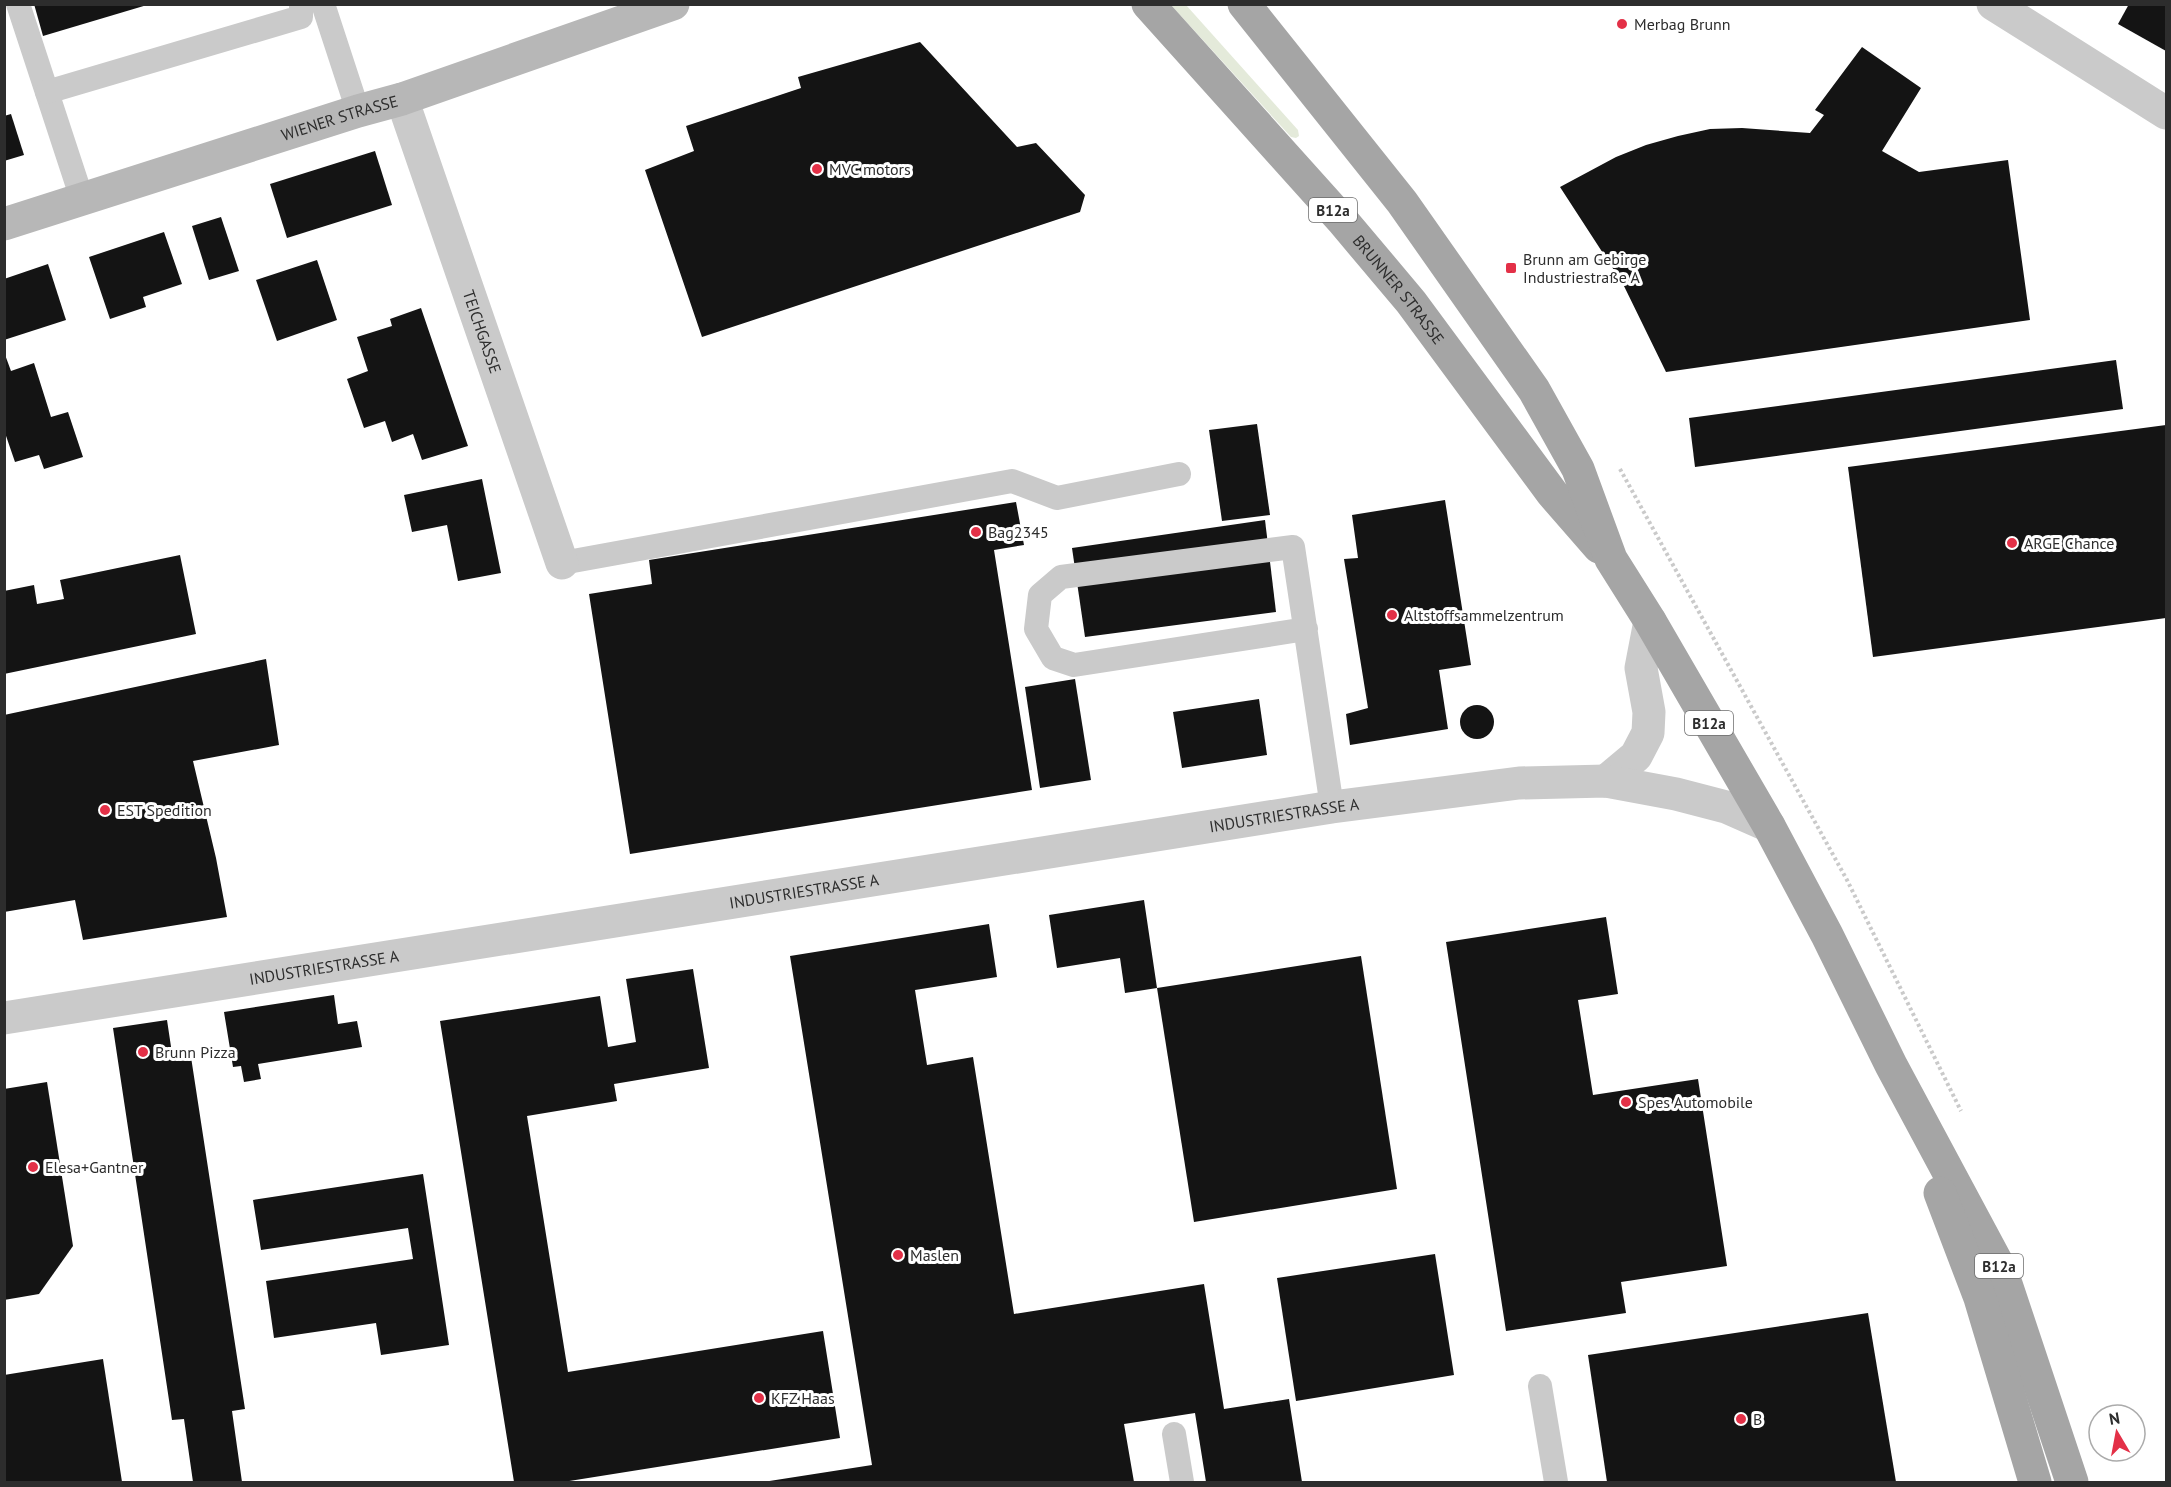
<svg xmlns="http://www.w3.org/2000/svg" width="2171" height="1487" font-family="'PT Sans',sans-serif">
	<rect width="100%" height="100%" fill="#fff"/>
	<polygon fill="#e4eada" points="1171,5 1186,5 1298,130 1299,136 1296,138 1291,137"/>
	<g fill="#141414">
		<polygon points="34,4 147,4 147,5 43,36"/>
		<polygon points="2129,4 2166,4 2166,51 2118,24"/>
		<polygon points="920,42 1017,147 1036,143 1085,195 1080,212 702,337 645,170 694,151 686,126 801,88 798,77"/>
		<polygon points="1862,47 1921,88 1882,151 1919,172 2008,160 2030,320 1666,372 1623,284 1560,187 1616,157 1646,145 1678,136 1710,129 1742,128 1810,133 1824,115 1815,110"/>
		<polygon points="11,114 24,155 4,161 4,116"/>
		<polygon points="375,151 392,205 287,238 270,184"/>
		<polygon points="221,217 239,271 209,280 192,226"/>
		<polygon points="164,232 182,284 143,297 146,307 110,319 89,257"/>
		<polygon points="317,260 337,320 277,341 256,280"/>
		<polygon points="48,264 66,320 4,340 4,279"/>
		<polygon points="421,308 468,446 422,460 413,434 392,442 385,421 364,428 347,379 368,371 357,337 392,326 390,319"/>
		<polygon points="4,352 11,371 34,363 51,417 68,412 83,457 44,469 39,455 15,462 4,430"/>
		<polygon points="2116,360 2123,409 1695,467 1689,418"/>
		<polygon points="1257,424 1270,515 1222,521 1209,430"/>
		<polygon points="2166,425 2166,618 1873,657 1848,467"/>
		<polygon points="482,479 501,573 458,581 447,525 412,532 404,495"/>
		<polygon points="1445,500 1471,665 1439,670 1448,729 1350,745 1346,714 1368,708 1344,559 1358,558 1352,515"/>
		<polygon points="1016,502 1024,545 994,550 1032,790 630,854 589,594 652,584 649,560"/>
		<polygon points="1265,520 1276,612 1085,637 1072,548"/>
		<polygon points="180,555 196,634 4,674 4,591 34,585 37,604 64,599 60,580"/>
		<polygon points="266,659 279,745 193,761 216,858 227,917 83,940 75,900 4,912 4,715"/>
		<polygon points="1075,679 1091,780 1040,788 1025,687"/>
		<polygon points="1259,699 1267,755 1182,768 1173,712"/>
		<circle cx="1477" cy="722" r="17"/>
		<polygon points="1144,900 1157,988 1125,993 1120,958 1057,968 1049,915"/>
		<polygon points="1606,917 1618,994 1578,1000 1593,1095 1698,1079 1727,1266 1621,1282 1626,1313 1506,1331 1446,942"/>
		<polygon points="989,924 997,977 915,990 927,1065 973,1057 1014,1314 1204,1284 1224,1409 1289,1399 1302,1482 1206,1482 1195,1413 1124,1424 1134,1482 763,1482 872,1465 790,956"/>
		<polygon points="1361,956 1397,1189 1194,1222 1157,988"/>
		<polygon points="693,969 709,1068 614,1084 617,1101 527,1116 568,1372 823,1331 840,1438 563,1482 514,1482 440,1021 600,996 608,1047 636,1042 626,979"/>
		<polygon points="334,995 338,1024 357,1021 362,1047 258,1064 261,1079 244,1082 241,1066 233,1067 224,1012"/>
		<polygon points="167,1020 173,1060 191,1057 245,1409 232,1411 242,1482 193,1482 184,1419 172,1420 113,1028"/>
		<polygon points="47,1082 73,1246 39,1294 4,1300 4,1089"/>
		<polygon points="423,1174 449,1345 381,1355 376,1323 274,1338 266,1281 413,1259 408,1228 261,1250 253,1200"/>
		<polygon points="1435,1254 1454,1375 1296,1401 1277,1278"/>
		<polygon points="1868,1313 1896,1482 1607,1482 1588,1355"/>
		<polygon points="103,1359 122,1482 4,1482 4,1375"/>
	</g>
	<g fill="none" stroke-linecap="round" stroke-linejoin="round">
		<polyline stroke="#cacaca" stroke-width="4" stroke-dasharray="3 3" stroke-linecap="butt" points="1620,469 1847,880 1961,1111"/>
		<g stroke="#cacaca" stroke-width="24">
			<polyline points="18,4 82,199"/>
			<polyline points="323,4 358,111"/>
			<polyline points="47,92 301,17 301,4"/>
			<polyline points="562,563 1012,481 1057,498 1179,474"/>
			<polyline points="1306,629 1074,665 1053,658 1036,629 1040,595 1061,577 1293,547 1332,807"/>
			<polyline points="1540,1386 1556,1482"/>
			<polyline points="1174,1434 1182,1482"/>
		</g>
		<g stroke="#cacaca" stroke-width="33">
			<polyline points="1993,4 2166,113"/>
			<path id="s1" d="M402 99 562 563"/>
			<polyline points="1606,781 1636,756 1648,733 1649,712 1641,668 1650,621"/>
			<path id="s2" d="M4 1018 1332 807 1519 783 1606 781 1676 794 1726 807 1769 826"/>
		</g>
		<path stroke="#b7b7b7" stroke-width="33" id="s3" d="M4 224 358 111 402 99 673 4"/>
		<g stroke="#a5a5a5" stroke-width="33">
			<path id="s4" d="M1148 4 1342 220 1411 302 1552 493 1599 547"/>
			<polyline points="1244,4 1402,202 1534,390 1578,469 1611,559 1650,621 1769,826 1827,935 1891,1065 2002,1272 2072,1482"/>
			<polyline points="1940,1193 1980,1298 2035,1482"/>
		</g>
	</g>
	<g fill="#e33047" stroke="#fff" stroke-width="2">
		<circle cx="1622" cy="24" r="6"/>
		<circle cx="817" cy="169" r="6"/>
		<rect x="1505" y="262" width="12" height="12" rx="3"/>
		<circle cx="976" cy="532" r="6"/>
		<circle cx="2012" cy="543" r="6"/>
		<circle cx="1392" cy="615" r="6"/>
		<circle cx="105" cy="810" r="6"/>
		<circle cx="143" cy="1052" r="6"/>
		<circle cx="1626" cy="1102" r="6"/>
		<circle cx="33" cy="1167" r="6"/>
		<circle cx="898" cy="1255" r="6"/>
		<circle cx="759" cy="1398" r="6"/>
		<circle cx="1741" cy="1419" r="6"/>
	</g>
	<g text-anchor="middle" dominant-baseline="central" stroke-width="6" stroke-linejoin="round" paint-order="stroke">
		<g fill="#fff" stroke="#6c6c6c" stroke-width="1.5">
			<rect x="1309" y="198" width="48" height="24" rx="4.5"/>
			<rect x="1685" y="711" width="48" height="24" rx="4.5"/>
			<rect x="1975" y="1254" width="48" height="24" rx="4.5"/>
		</g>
		<g font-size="15" font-weight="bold" fill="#2d2d2d">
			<text x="1333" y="210">B12a</text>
			<text x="1709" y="723">B12a</text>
			<text x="1999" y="1266">B12a</text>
		</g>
		<g font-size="16" fill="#2d2d2d" stroke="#fff" text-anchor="start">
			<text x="1634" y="24">Merbag Brunn</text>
			<text x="829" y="169">MVC motors</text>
			<text x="1523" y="259">Brunn am Gebirge<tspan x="1523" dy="18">Industriestraße A</tspan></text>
			<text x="988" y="532">Bag2345</text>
			<text x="2024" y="543">ARGE Chance</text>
			<text x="1404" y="615">Altstoffsammelzentrum</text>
			<text x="117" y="810">EST Spedition</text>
			<text x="155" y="1052">Brunn Pizza</text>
			<text x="1638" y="1102">Spes Automobile</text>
			<text x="45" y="1167">Elesa+Gantner</text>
			<text x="910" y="1255">Maslen</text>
			<text x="771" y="1398">KFZ Haas</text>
			<text x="1753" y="1419">B</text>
		</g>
		<g font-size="16" fill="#2d2d2d" stroke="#fff">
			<text stroke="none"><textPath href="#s3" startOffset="352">WIENER STRASSE</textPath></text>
			<text stroke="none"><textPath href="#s4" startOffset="380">BRUNNER STRASSE</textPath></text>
			<text stroke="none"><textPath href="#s1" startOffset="246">TEICHGASSE</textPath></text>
			<text stroke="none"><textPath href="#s2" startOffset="1296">INDUSTRIESTRASSE A</textPath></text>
			<text stroke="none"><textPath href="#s2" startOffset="810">INDUSTRIESTRASSE A</textPath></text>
			<text stroke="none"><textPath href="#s2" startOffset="324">INDUSTRIESTRASSE A</textPath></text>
		</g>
	</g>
	<rect width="2171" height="1487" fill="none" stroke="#2d2d2d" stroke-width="12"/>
	<g transform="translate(2117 1433) rotate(350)"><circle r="28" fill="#ffffff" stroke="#ababab" stroke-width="1.5"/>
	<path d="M0-4.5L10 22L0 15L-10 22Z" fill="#e33047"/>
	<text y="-9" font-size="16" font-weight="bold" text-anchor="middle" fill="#2d2d2d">N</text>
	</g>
</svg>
